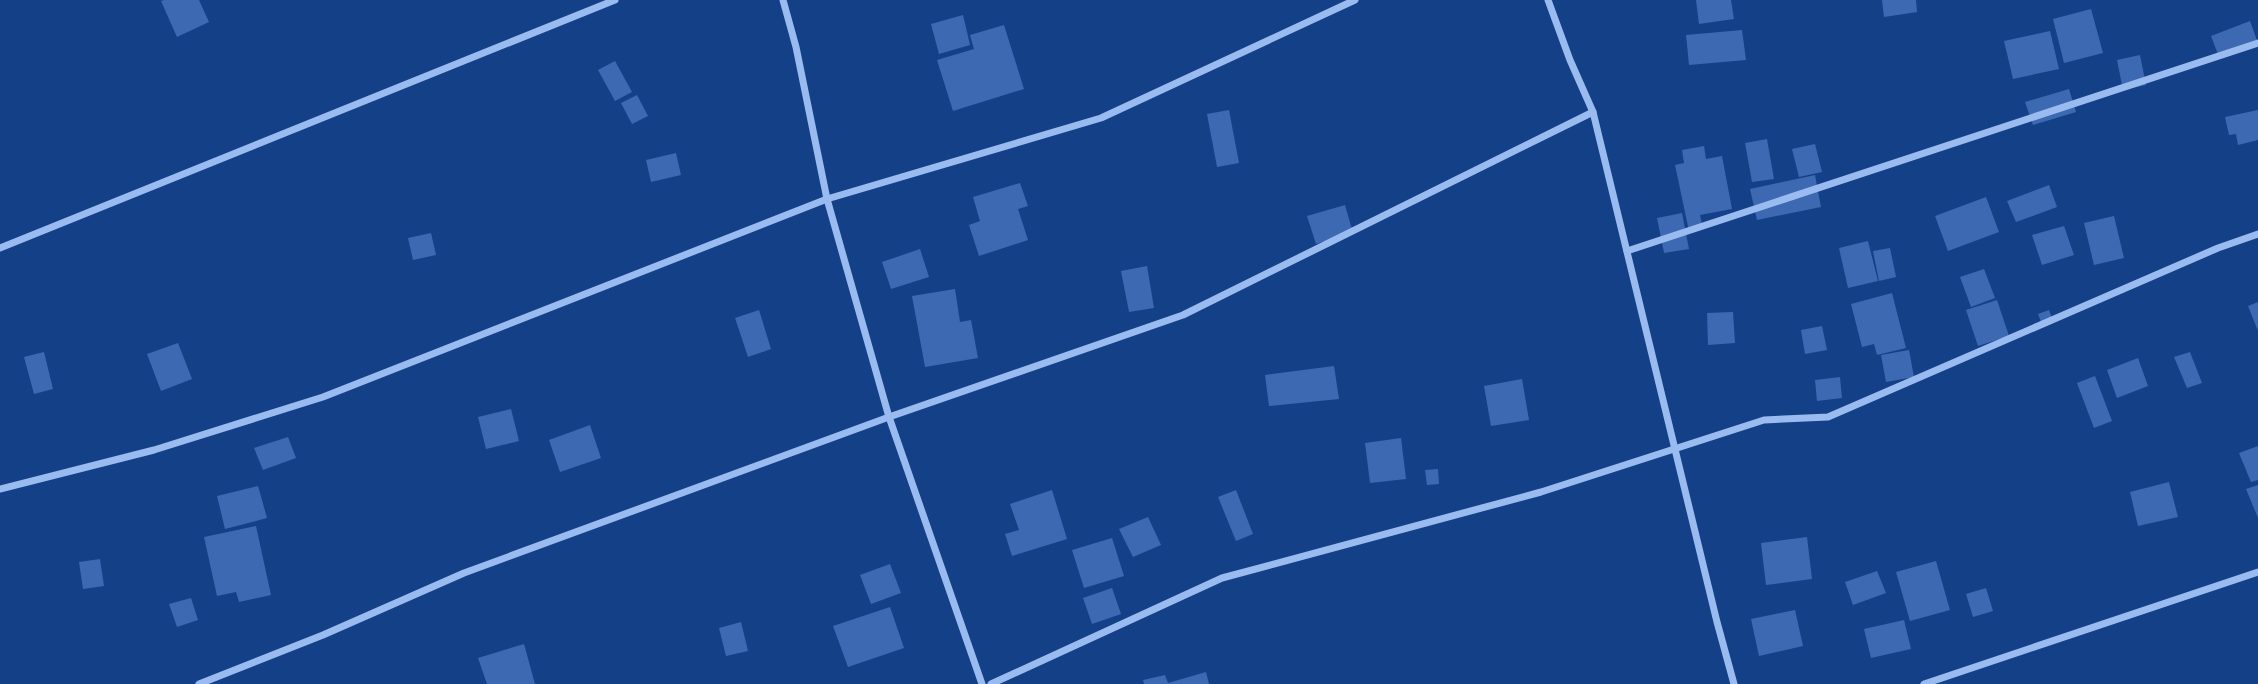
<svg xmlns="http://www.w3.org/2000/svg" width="2258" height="684" font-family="Barlow,sans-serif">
	<rect width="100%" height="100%" fill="#144088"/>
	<g fill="#3c69b2">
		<polygon points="164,0 199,0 209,22 177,37 161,1"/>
		<polygon points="1696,0 1731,0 1734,19 1699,24"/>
		<polygon points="1882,0 1916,0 1917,12 1884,17"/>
		<polygon points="2091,9 2103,53 2064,63 2053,19"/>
		<polygon points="963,15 970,45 939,54 931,24"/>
		<polygon points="2250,21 2258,43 2219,57 2211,36"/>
		<polygon points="1004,25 1024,89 953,111 937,60 974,49 970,35"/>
		<polygon points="1742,30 1746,60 1689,65 1686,35"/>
		<polygon points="2050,31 2059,69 2013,79 2004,41"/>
		<polygon points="2140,55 2146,85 2123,90 2117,60"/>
		<polygon points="615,61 632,92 615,101 598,70"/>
		<polygon points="2069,89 2076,112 2033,125 2025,102"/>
		<polygon points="637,95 648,116 632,124 621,103"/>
		<polygon points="1229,110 1239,163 1217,167 1207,114"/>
		<polygon points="2258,110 2258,140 2238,145 2236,134 2229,135 2225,117"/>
		<polygon points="1767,139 1774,179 1752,182 1745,143"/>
		<polygon points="1815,144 1822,172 1799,177 1792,149"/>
		<polygon points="1704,146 1706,159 1722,156 1732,209 1700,215 1703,228 1689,231 1675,165 1684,163 1682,150"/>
		<polygon points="676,153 681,175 651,182 646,160"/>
		<polygon points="1815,175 1821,207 1757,220 1750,189"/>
		<polygon points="1020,183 1028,206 1018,209 1028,240 979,256 969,225 980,221 973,197"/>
		<polygon points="2049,185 2057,207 2016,222 2007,201"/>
		<polygon points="1986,197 1999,232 1948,251 1935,216"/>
		<polygon points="1345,205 1353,233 1316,244 1307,216"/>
		<polygon points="1682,213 1689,249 1664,253 1657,218"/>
		<polygon points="2114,216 2124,258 2094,265 2084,223"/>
		<polygon points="2064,226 2074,255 2042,265 2032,235"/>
		<polygon points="431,233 436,255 413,260 408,238"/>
		<polygon points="1868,241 1878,281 1848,288 1839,248"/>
		<polygon points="1890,248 1896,277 1879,281 1873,251"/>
		<polygon points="920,249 929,277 891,289 882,262"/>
		<polygon points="1147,266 1154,308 1129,312 1121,271"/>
		<polygon points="1984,269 1995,298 1971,307 1960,277"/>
		<polygon points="955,289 960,322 971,320 978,358 925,367 912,296"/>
		<polygon points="1892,293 1906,348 1877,355 1874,344 1862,347 1851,304"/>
		<polygon points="1997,300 2009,336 1978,346 1966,310"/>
		<polygon points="2258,302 2258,331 2248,306"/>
		<polygon points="759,310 771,349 748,357 735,318"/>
		<polygon points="2049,310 2054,323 2043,327 2038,314"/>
		<polygon points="1733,312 1735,343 1708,345 1707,313"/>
		<polygon points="1822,326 1827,350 1805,354 1801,330"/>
		<polygon points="178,343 192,379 161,391 147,354"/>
		<polygon points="1909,350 1914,377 1886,382 1881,355"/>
		<polygon points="44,352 53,389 34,394 24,357"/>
		<polygon points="2190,352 2202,383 2187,388 2174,357"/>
		<polygon points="2138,358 2148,386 2117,398 2107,370"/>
		<polygon points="1334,366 1339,399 1269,406 1265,375"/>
		<polygon points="2095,376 2112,421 2094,428 2077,383"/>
		<polygon points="1840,377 1842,398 1817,401 1815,380"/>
		<polygon points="1522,379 1529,420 1491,426 1484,386"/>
		<polygon points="511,409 519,441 486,449 478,417"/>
		<polygon points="590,425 601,458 560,472 549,440"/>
		<polygon points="288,437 296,458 263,470 254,448"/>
		<polygon points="1401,438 1406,479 1370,483 1365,443"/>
		<polygon points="2258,446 2258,480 2251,482 2239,453"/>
		<polygon points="1438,469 1439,484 1427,485 1425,470"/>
		<polygon points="2169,482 2178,517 2138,526 2130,492"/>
		<polygon points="2258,485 2258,518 2246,489"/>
		<polygon points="258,486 267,518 225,529 217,496"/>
		<polygon points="1052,490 1067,539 1012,556 1005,534 1019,530 1010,504"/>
		<polygon points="1236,490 1253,534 1236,541 1218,497"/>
		<polygon points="1148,517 1161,545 1133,557 1119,529"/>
		<polygon points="256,526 271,595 239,602 236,592 217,596 204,537"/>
		<polygon points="1807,537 1812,579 1766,585 1761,543"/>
		<polygon points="1112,538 1124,576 1084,588 1072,550"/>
		<polygon points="100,559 104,586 83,589 79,562"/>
		<polygon points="1936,561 1950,610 1910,621 1896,572"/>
		<polygon points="890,564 901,593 871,604 860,575"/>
		<polygon points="1877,571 1886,593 1853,605 1845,582"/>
		<polygon points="1112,588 1121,614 1092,624 1083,598"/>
		<polygon points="1986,588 1993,611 1973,617 1966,594"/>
		<polygon points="191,598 198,620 177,627 169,604"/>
		<polygon points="890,607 904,648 848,667 833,626"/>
		<polygon points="1795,610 1803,646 1759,656 1751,619"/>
		<polygon points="1904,620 1911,649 1871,658 1864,629"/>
		<polygon points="741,622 748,651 726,656 719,628"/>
		<polygon points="524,644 535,684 487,684 478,658"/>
		<polygon points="1206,672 1209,684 1144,684 1143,680 1165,675 1168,683"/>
	</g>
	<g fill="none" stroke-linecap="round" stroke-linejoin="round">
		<g stroke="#99bbef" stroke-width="7">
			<polyline points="783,0 796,47 827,199 889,417 982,684"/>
			<polyline points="1548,0 1570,60 1593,112 1717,622 1734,684"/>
			<polyline points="0,248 615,0"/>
			<polyline points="1627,251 2258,43"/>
			<polyline points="0,489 154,450 323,397 827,199 1101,118 1355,0"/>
			<polyline points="199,684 323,635 464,573 889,417 1183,315 1593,112"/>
			<polyline points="991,684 1222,578 1541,492 1764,420 1828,417 2218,248 2258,234"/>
			<polyline points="1924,684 2258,572"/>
		</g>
	</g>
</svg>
